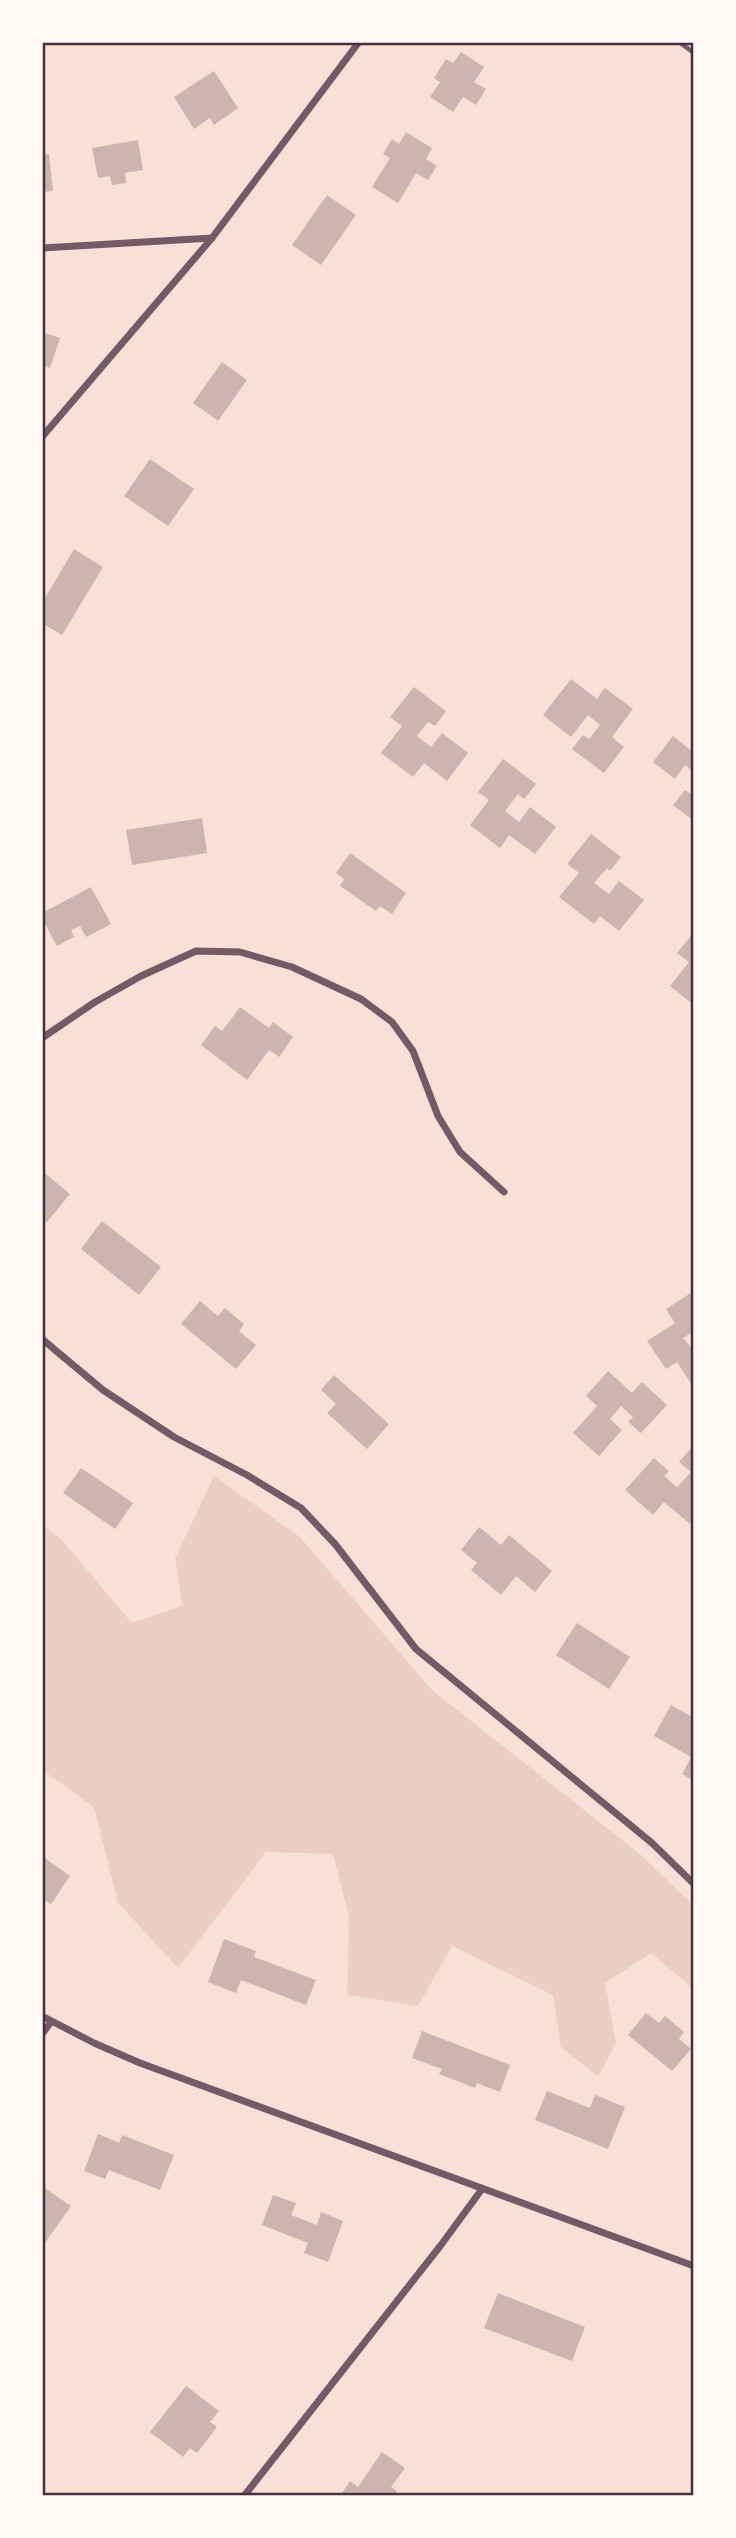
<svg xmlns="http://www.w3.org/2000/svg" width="736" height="2538" font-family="'Archivo Narrow',sans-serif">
	<rect width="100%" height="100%" fill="#f7e1d7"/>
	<polygon fill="#ebcfc5" points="214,1476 300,1537 432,1690 640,1854 694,1906 694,1989 651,1953 605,1983 616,2043 598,2077 561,2047 553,1995 452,1946 418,2006 347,1995 349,1916 333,1854 266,1852 178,1968 118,1903 94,1807 42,1770 42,1525 62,1540 132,1623 182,1606 175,1558"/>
	<g fill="#ccb4b1">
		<polygon points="461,52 484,67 474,82 486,89 476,105 463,97 453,112 430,97 440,82 434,78 446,59 453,63"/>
		<polygon points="214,71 238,108 214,125 210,118 194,129 174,97"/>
		<polygon points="406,132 432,148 426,159 437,166 428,180 416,173 398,203 372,187 390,158 383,154 392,139 399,144"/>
		<polygon points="138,140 143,170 125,173 126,183 112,185 110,176 98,178 92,148"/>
		<polygon points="49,154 53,191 42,192 42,155"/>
		<polygon points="327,195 356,215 321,265 292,245"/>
		<polygon points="42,332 60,338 50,368 42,365"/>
		<polygon points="222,362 247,380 218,421 193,403"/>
		<polygon points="150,459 194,489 168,526 124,496"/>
		<polygon points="74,549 103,567 62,635 42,623 42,603"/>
		<polygon points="571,679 597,699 605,688 633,709 612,737 624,747 604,773 572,749 583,735 589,739 600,725 588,715 571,737 543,715"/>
		<polygon points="414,687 446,711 435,726 428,722 417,736 431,747 442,733 468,753 447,781 424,763 413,777 381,753 402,726 390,717"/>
		<polygon points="673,736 694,753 694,772 685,765 675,779 653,762"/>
		<polygon points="503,759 536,784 524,799 518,794 505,811 519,822 530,807 556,827 535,854 509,835 500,848 470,825 489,800 478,792"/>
		<polygon points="685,790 691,794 694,790 694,821 673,805"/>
		<polygon points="202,818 207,853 132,865 126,830"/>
		<polygon points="591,834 621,857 610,871 607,868 594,883 609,894 619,881 644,900 619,931 600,916 594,924 559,897 579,873 567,864"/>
		<polygon points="350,853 406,893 392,914 380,906 376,911 340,886 344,879 336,873"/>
		<polygon points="91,887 111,924 86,937 80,926 71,930 74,937 57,946 42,918 42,913"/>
		<polygon points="694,932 694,1005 670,986 689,962 677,953"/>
		<polygon points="240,1007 269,1028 273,1022 293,1037 279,1057 269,1050 247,1080 201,1045 215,1026 222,1031"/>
		<polygon points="42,1171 70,1194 47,1222 42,1218"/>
		<polygon points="102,1221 161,1267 139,1295 81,1249"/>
		<polygon points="694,1291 694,1331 683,1338 694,1351 694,1388 677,1362 666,1369 647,1341 675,1323 666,1309"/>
		<polygon points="200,1301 218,1316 225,1308 244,1324 239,1331 256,1345 236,1369 181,1324"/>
		<polygon points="608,1371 632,1393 642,1382 667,1405 641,1433 628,1422 633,1417 621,1406 610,1419 622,1430 599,1456 573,1433 597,1406 586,1396"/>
		<polygon points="334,1375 389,1424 367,1449 327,1413 336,1404 321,1390"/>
		<polygon points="694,1445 694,1520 690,1524 664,1502 653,1515 625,1490 654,1458 669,1471 664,1476 677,1487 691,1472 679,1462"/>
		<polygon points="81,1468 133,1503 115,1529 63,1493"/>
		<polygon points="479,1527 501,1545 509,1535 552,1571 535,1592 516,1576 501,1595 471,1570 477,1563 461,1550"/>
		<polygon points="577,1623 630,1657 609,1689 556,1655"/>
		<polygon points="671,1705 694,1718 694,1781 682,1774 691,1757 654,1736"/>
		<polygon points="42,1856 70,1876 51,1904 42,1898"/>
		<polygon points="224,1939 256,1951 254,1957 316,1980 306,2005 241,1980 236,1993 208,1982"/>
		<polygon points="646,2013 659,2023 665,2016 684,2032 679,2039 691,2049 672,2071 628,2035"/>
		<polygon points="422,2031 510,2065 500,2092 477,2083 475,2088 439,2074 442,2069 412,2058"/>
		<polygon points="547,2091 590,2108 595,2095 625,2107 608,2149 535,2120"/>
		<polygon points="98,2134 119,2143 122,2135 174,2155 160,2190 109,2170 105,2179 84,2171"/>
		<polygon points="42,2186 71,2206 42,2247"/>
		<polygon points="273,2195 296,2203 291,2215 317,2225 321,2212 343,2221 328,2262 304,2253 308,2243 262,2225"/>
		<polygon points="498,2293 585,2327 572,2361 484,2328"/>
		<polygon points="186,2386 219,2411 210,2422 217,2427 197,2453 190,2448 183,2457 150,2432"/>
		<polygon points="382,2452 405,2468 391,2487 397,2491 393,2496 340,2496 350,2481 358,2487"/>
	</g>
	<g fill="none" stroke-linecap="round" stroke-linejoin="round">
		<polyline stroke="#755966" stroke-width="4.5" points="679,42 694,53"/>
		<g stroke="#755966" stroke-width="7">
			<polyline points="42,248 212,238"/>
			<polyline points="42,437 212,238 359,42"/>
			<polyline points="42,1038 95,1002 141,976 196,951 240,952 292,967 361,999 392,1022 413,1051 438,1116 460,1152 504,1192"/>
			<polyline points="42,1339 103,1390 174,1437 247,1475 301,1508 335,1544 416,1649 652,1843 694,1884"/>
			<polyline points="42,2016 94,2043 140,2063 694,2266"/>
			<polyline points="42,2034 51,2022"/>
			<polyline points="244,2496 441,2245 482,2189"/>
		</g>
	</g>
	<rect width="736" height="2538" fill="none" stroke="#fffaf5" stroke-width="88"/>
	<rect x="44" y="44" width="648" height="2450" fill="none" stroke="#4a2c40" stroke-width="2.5"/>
</svg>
